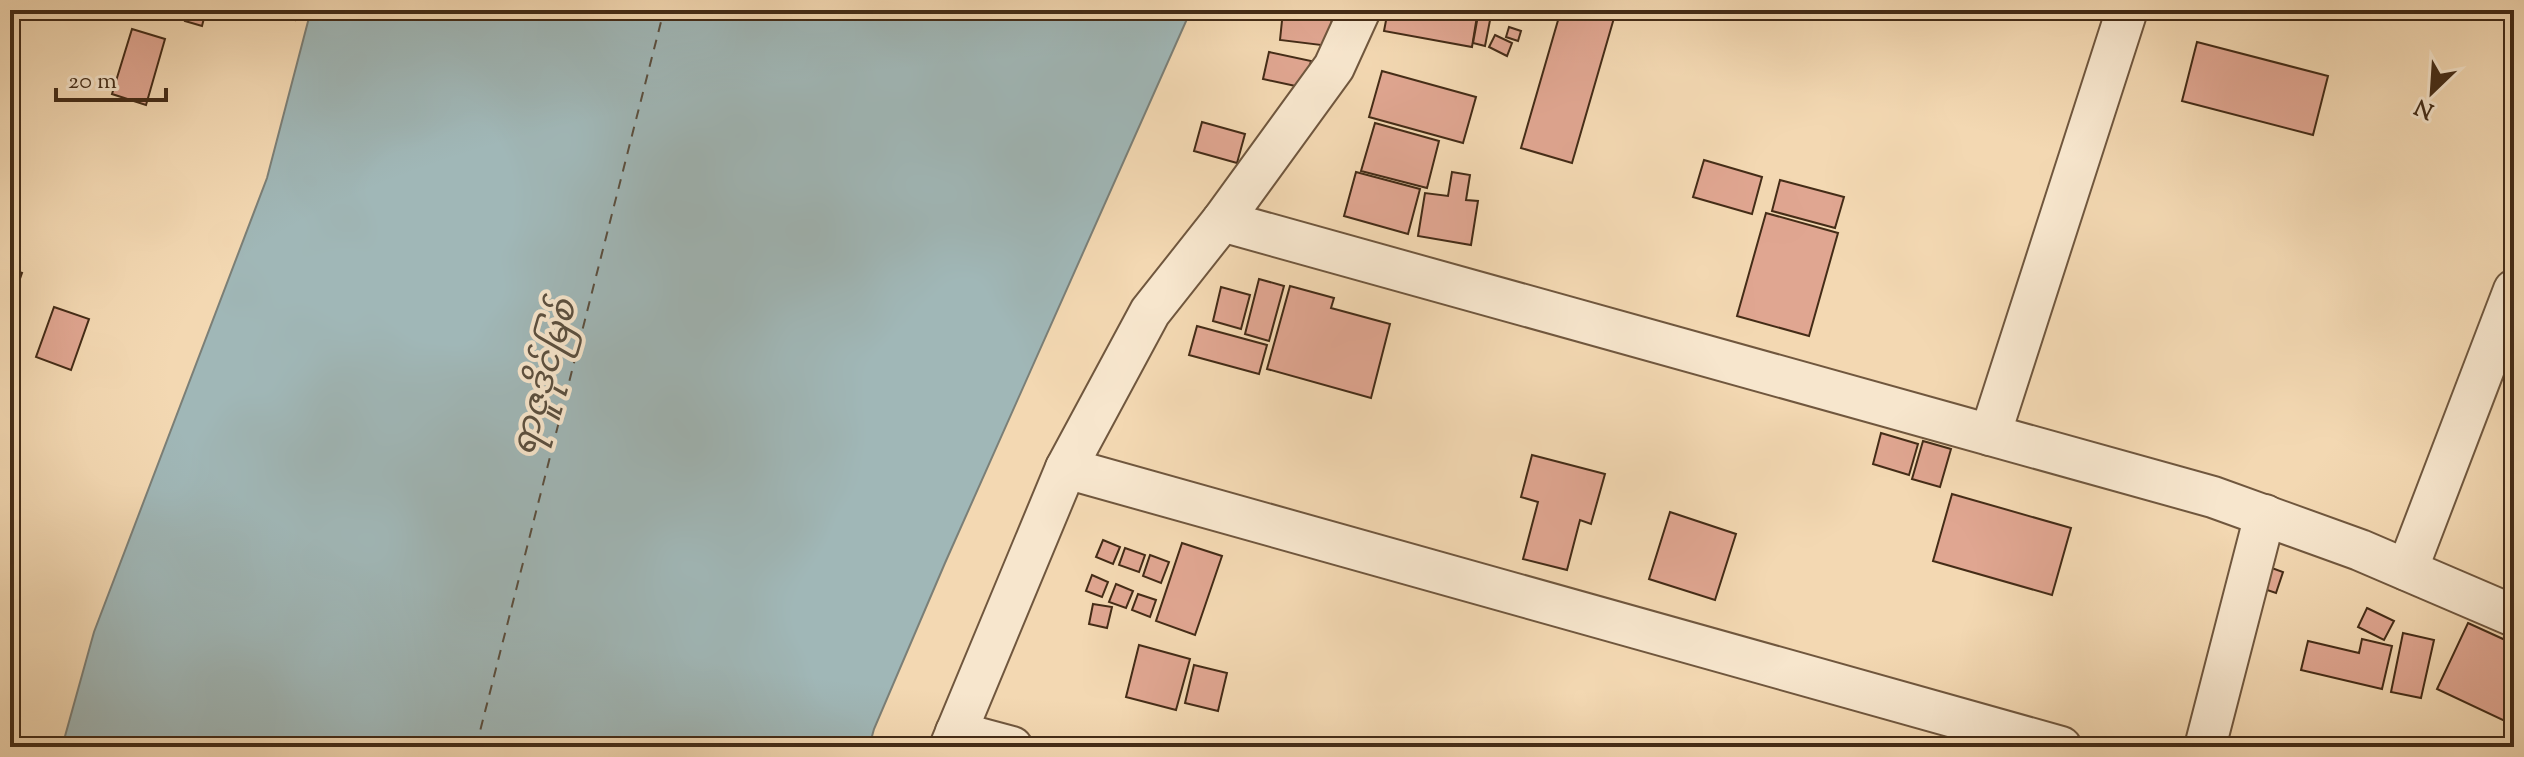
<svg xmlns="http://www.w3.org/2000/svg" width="2524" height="757" font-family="'Sorts Mill Goudy','Noto Sans Myanmar',serif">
	<rect width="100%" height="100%" fill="#f3d8b2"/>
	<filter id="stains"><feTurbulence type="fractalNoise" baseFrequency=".0025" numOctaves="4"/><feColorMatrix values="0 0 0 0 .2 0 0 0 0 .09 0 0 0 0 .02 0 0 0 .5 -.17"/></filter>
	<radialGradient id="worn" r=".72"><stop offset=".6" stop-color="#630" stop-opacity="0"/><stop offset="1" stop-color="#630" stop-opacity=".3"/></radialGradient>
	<polygon fill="#a0b7b7" stroke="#7b7f77" stroke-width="2" points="311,10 1191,10 945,563 874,729 869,747 62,747 94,632 267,178"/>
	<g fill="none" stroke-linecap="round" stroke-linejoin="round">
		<polyline stroke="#5b4f3f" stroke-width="2" stroke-dasharray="10 8" stroke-linecap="butt" points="476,747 664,10"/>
	</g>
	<g fill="#e0a691" stroke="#442c17" stroke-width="2">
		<polygon points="188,10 206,10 202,26 185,21"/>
		<polygon points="260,10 298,10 295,20"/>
		<polygon points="1318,10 1333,10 1329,46 1280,40 1283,11 1317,14"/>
		<polygon points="1388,10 1478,10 1472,47 1384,31"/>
		<polygon points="1479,10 1492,10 1485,46 1473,43"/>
		<polygon points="1561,10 1585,10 1614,18 1572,163 1521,148"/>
		<polygon points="1509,27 1521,31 1518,41 1506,37"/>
		<polygon points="132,29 165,39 146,105 112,94"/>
		<polygon points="1495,35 1512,43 1507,56 1489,47"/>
		<polygon points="2197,42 2328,76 2313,135 2182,101"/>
		<polygon points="1269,52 1311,61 1305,88 1263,79"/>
		<polygon points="1382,71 1476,97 1463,143 1369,117"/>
		<polygon points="1202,122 1245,134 1237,163 1194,151"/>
		<polygon points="1375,123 1439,141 1427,188 1361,171"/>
		<polygon points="1704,160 1762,177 1752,214 1693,197"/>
		<polygon points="1356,172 1420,189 1408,234 1344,216"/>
		<polygon points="1452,172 1470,175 1466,200 1478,201 1471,245 1418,236 1425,193 1448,196"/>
		<polygon points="1780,180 1844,197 1835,228 1772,211"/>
		<polygon points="1766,213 1838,233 1809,336 1737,316"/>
		<polygon points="10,269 22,273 10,308"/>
		<polygon points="1259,279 1284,286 1269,341 1245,334"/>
		<polygon points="1290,286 1334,298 1331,308 1390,324 1371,398 1267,369"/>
		<polygon points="1221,287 1250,295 1241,329 1213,321"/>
		<polygon points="54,307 89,319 71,370 36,357"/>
		<polygon points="1197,326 1267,345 1259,374 1189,355"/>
		<polygon points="1881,433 1918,444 1909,475 1873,464"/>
		<polygon points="1923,441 1951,449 1940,487 1912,479"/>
		<polygon points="1532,455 1605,474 1591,524 1580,520 1567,570 1523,559 1538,502 1521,497"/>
		<polygon points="1952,494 2071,528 2052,595 1933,561"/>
		<polygon points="1670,512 1736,534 1715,600 1649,579"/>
		<polygon points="1103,540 1120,547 1113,564 1096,557"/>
		<polygon points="1182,543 1222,556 1195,635 1156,621"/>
		<polygon points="1125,548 1145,555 1139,572 1119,565"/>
		<polygon points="1150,555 1169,562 1161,583 1143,576"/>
		<polygon points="2269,567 2283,572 2276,593 2261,588"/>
		<polygon points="1092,575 1108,582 1102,597 1086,591"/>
		<polygon points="1116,584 1133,591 1126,608 1109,602"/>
		<polygon points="1138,594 1156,600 1150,617 1132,610"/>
		<polygon points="1093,604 1112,607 1107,628 1089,624"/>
		<polygon points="2367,608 2394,621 2384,640 2358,627"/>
		<polygon points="2468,623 2514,644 2514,708 2507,722 2437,689"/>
		<polygon points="2403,633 2434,640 2421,698 2391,692"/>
		<polygon points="2362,639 2392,646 2382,689 2301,670 2308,641 2359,653"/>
		<polygon points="1139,645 1190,659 1176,710 1126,697"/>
		<polygon points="1194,665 1227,673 1218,711 1185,703"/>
	</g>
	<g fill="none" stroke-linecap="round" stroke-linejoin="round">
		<defs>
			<g id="minor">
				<polyline points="1222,221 2213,497 2360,550 2514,616"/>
				<polyline points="1990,435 2127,10"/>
				<polyline points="1066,468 2061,747"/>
				<polyline points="2407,570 2514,290"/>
				<polyline points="956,732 1012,747"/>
				<polyline points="950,747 1066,468 1150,312 1222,221 1334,67 1360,10"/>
				<polyline points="2205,747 2265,515"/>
			</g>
		</defs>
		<use href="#minor" stroke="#70573e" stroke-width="44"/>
		<use href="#minor" stroke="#f7e6cd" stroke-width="40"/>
	</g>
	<g text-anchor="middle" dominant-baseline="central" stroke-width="8" stroke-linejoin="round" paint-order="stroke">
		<g font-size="34" font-style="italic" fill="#5b4f3f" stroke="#f7e6cd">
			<text transform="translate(546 378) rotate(-74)">ရာဇူဒိုင်မြစ်</text>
		</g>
	</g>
	<rect width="2524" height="757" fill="none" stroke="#f3d8b2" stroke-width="40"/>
	<rect x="12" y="12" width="2500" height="733" fill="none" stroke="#442c17" stroke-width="4"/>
	<rect x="20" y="20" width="2484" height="717" fill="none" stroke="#442c17" stroke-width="2"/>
	<g transform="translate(2432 92) rotate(205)" stroke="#f7e6cd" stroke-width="6" paint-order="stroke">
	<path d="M0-6L14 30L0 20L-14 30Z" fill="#442c17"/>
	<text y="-12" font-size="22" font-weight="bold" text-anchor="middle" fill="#442c17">N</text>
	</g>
	<path d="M56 88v12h110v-12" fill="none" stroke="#442c17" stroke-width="4"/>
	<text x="68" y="88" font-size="24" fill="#442c17" stroke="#f7e6cd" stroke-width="6" paint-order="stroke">20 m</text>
	<rect width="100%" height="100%" filter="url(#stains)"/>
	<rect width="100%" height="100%" fill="url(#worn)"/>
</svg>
